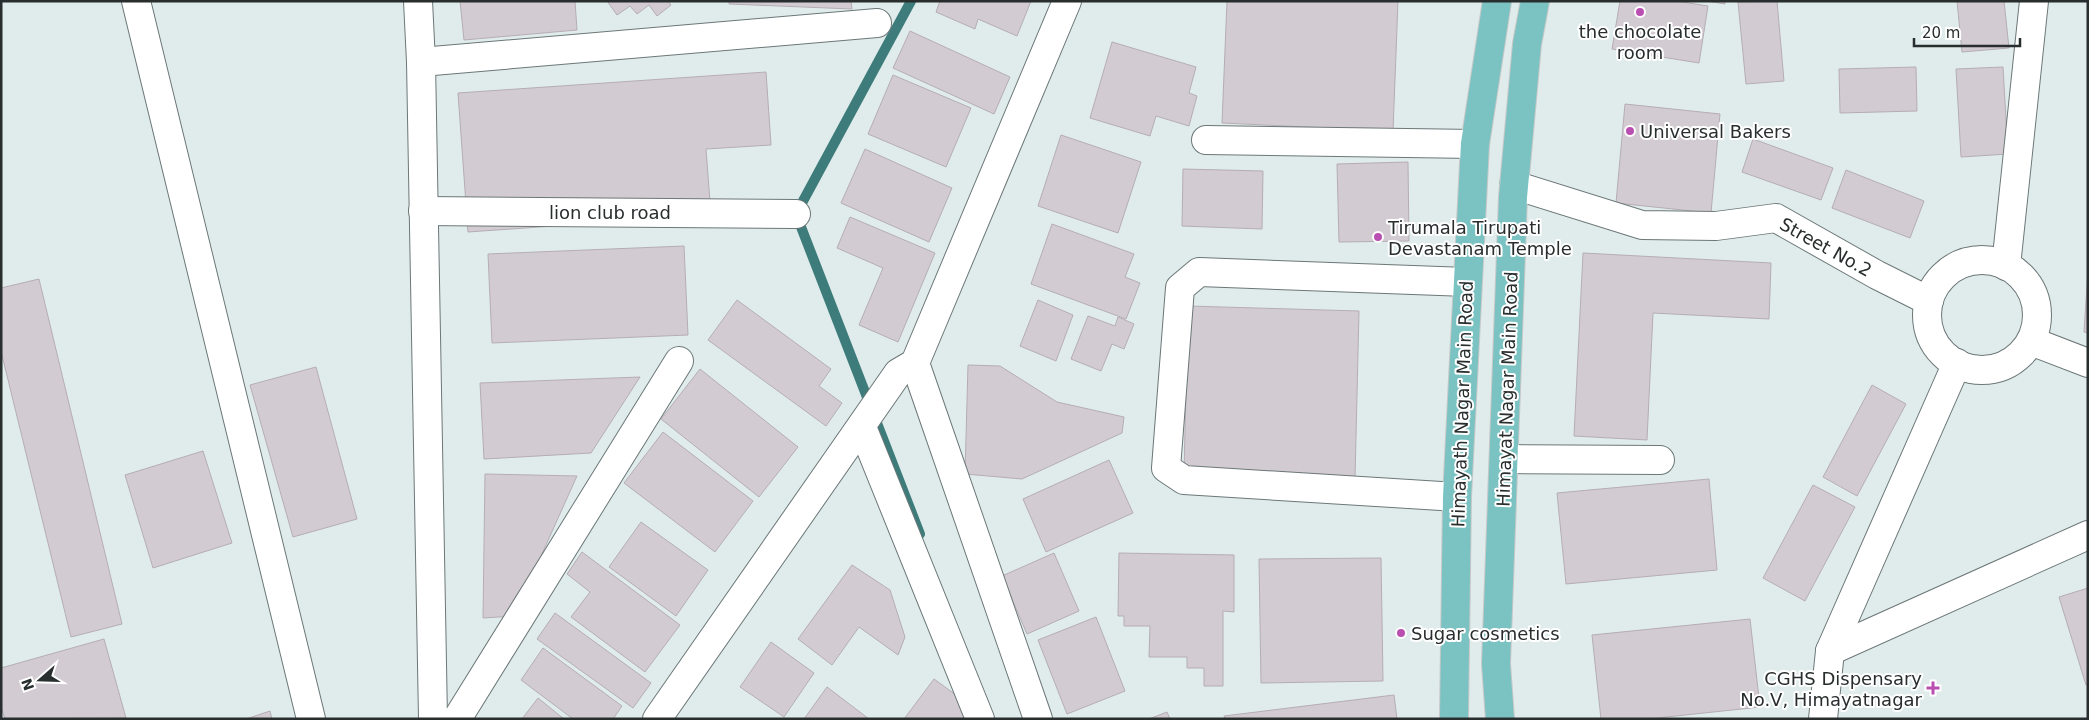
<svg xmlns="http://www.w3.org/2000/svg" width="2089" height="720" font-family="'DejaVu Sans',sans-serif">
	<rect width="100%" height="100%" fill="#dfeceb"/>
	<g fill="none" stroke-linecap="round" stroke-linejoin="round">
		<polyline stroke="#3d7c7b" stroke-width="10" points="911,1 796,214 920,534"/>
	</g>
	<g fill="#d3cbd2" stroke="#b6adb4">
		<polygon points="460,1 575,1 577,30 464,40"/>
		<polygon points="607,1 668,1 671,5 657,16 649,5 637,14 630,6 617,15"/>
		<polygon points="729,1 851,1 852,9 729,4"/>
		<polygon points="940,1 1031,1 1017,36 978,19 975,29 936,12"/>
		<polygon points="1227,1 1398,1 1393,131 1222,123"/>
		<polygon points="1620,1 1676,1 1708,6 1699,63 1612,49"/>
		<polygon points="1707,1 1725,1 1725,4"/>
		<polygon points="1777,1 1784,81 1746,84 1738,2"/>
		<polygon points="1957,1 2004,1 2009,48 1962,52"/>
		<polygon points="910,31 1010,77 994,114 893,68"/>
		<polygon points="1112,42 1196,67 1189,93 1197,96 1189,126 1156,116 1150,136 1090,118"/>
		<polygon points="1916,67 1917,111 1840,113 1839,69"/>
		<polygon points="2003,67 2008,154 1961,157 1956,69"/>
		<polygon points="766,72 771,145 706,149 711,215 468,232 458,93"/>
		<polygon points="893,75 971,108 946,167 868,134"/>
		<polygon points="1625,104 1720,114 1711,213 1616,203"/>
		<polygon points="1061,135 1141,162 1118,233 1038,206"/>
		<polygon points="1753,139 1833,168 1821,200 1742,172"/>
		<polygon points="865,149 952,188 929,242 841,203"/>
		<polygon points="1408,162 1409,241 1339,242 1337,164"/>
		<polygon points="1183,169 1263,171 1262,229 1182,226"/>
		<polygon points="1846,170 1924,201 1910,238 1832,208"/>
		<polygon points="850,217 935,253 898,342 859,325 883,268 837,248"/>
		<polygon points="1052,224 1134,254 1125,277 1140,283 1126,319 1031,284"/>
		<polygon points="684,246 688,335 492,343 488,254"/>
		<polygon points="1583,253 1771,263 1769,319 1653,313 1647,440 1574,436"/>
		<polygon points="2088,271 2088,333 2084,332"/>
		<polygon points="39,279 122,624 71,637 1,351 1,288"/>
		<polygon points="737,300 831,369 819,386 842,403 826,426 708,340"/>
		<polygon points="1038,300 1073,315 1056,361 1020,346"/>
		<polygon points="1188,306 1359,311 1355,478 1184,473"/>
		<polygon points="1088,316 1115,326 1118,317 1134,324 1124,349 1112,344 1101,371 1071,359"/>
		<polygon points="968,365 1000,366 1057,402 1124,417 1122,433 1022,479 965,474"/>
		<polygon points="316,367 357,519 293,537 250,385"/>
		<polygon points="700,369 798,447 759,497 661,419"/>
		<polygon points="640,377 591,453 484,459 480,383"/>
		<polygon points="1872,385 1906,404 1857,496 1823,477"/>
		<polygon points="663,432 753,501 715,552 624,483"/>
		<polygon points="203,451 232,543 153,568 125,475"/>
		<polygon points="1109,460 1133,513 1046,552 1023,499"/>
		<polygon points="485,474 577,476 514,616 483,618"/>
		<polygon points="1709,479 1717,570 1566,584 1557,493"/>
		<polygon points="1813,485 1855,507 1805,601 1763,578"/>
		<polygon points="641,522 708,570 676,616 609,567"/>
		<polygon points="582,552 680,625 645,672 571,617 590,592 567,574"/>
		<polygon points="1054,553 1079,611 1027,634 1002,576"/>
		<polygon points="1119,553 1234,555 1234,612 1223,611 1223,686 1204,686 1204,668 1187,668 1187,657 1149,657 1150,626 1124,626 1124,616 1118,616"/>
		<polygon points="1381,558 1383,681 1261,683 1259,559"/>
		<polygon points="852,565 890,590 905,637 898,655 859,627 832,665 798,639"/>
		<polygon points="2088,588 2088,684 2086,685 2059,597"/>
		<polygon points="555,613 651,683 633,708 537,639"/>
		<polygon points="1096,617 1125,691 1067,714 1038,640"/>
		<polygon points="1750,619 1760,707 1648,719 1601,719 1592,635"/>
		<polygon points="104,639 126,718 5,719 1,707 1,668"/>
		<polygon points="771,642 814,673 784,717 740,687"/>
		<polygon points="543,648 622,706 613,719 573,719 521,680"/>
		<polygon points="934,679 974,708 966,719 904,719"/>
		<polygon points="827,687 869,719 804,719"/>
		<polygon points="1394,695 1397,719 1225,719 1224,716"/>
		<polygon points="538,698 564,719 522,719"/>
		<polygon points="270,711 272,719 246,719"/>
		<polygon points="1167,712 1170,719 1149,719"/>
	</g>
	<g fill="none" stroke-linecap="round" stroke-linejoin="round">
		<defs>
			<g id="minor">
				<polyline points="136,1 311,719"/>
				<polyline points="418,1 421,62 433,719"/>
				<polyline points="421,62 877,23"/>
				<polyline points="1206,140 1475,144"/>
				<polyline points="1514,185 1642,225 1716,226 1776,218 1877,275 1929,301"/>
				<polyline points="423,211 796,214"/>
				<circle cx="1982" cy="315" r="55"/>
				<polyline points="2006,266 2034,1"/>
				<polyline points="2031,341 2088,363"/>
				<polyline points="915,363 1038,719"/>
				<polyline points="862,427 980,719"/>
				<polyline points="1504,459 1660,460"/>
				<polyline points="1457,497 1184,480 1166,468 1180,288 1199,272 1467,282"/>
				<polyline points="1830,651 2088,535"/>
				<polyline points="457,719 679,361"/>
				<polyline points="657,719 898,373 915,363 1067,1"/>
				<polyline points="1823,719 1830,651 1957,363"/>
			</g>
			<g id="major">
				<polyline points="1454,719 1457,497 1475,144 1497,1"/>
				<polyline points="1500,719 1496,664 1513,197 1527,44 1535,1"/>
			</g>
		</defs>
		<use href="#minor" stroke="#6c7777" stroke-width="30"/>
		<use href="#major" stroke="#c7c8c8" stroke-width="30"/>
		<use href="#minor" stroke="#fff" stroke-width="28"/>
		<use href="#major" stroke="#7bc3c2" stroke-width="28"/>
	</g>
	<g fill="#b94fb0" stroke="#fff" stroke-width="2">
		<circle cx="1640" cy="12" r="5"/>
		<circle cx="1630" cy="131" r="5"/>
		<circle cx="1378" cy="237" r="5"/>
		<circle cx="1401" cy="633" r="5"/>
		<path d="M1930.5 680.5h5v5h5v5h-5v5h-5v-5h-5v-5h5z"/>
	</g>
	<g text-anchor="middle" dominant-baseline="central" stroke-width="4" stroke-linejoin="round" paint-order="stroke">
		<g font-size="18" fill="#282d2d" stroke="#fff" text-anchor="start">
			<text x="1640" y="31" text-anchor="middle">the chocolate<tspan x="1640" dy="21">room</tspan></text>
			<text x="1640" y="131">Universal Bakers</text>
			<text x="1388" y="227">Tirumala Tirupati<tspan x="1388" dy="21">Devastanam Temple</tspan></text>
			<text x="1411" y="633">Sugar cosmetics</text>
			<text x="1922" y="678" text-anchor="end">CGHS Dispensary<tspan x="1922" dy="21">No.V, Himayatnagar</tspan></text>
		</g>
		<g font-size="18" fill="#282d2d" stroke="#fff">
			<text x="610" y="212">lion club road</text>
			<text transform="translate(1826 247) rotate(29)">Street No.2</text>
			<text transform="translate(1507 389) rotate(-88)">Himayat Nagar Main Road</text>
			<text transform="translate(1462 404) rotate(-88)">Himayath Nagar Main Road</text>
		</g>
	</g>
	<rect width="2089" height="720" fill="none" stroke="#282d2d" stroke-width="5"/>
	<g transform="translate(40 680) rotate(250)" stroke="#ffffff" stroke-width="4" paint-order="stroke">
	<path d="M0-4L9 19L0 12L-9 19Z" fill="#282d2d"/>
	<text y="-8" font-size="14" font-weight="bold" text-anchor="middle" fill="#282d2d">N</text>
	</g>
	<path d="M1914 38v8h106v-8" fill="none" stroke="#282d2d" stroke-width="2.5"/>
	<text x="1922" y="38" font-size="15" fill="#282d2d" stroke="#ffffff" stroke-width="4" paint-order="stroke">20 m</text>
</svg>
